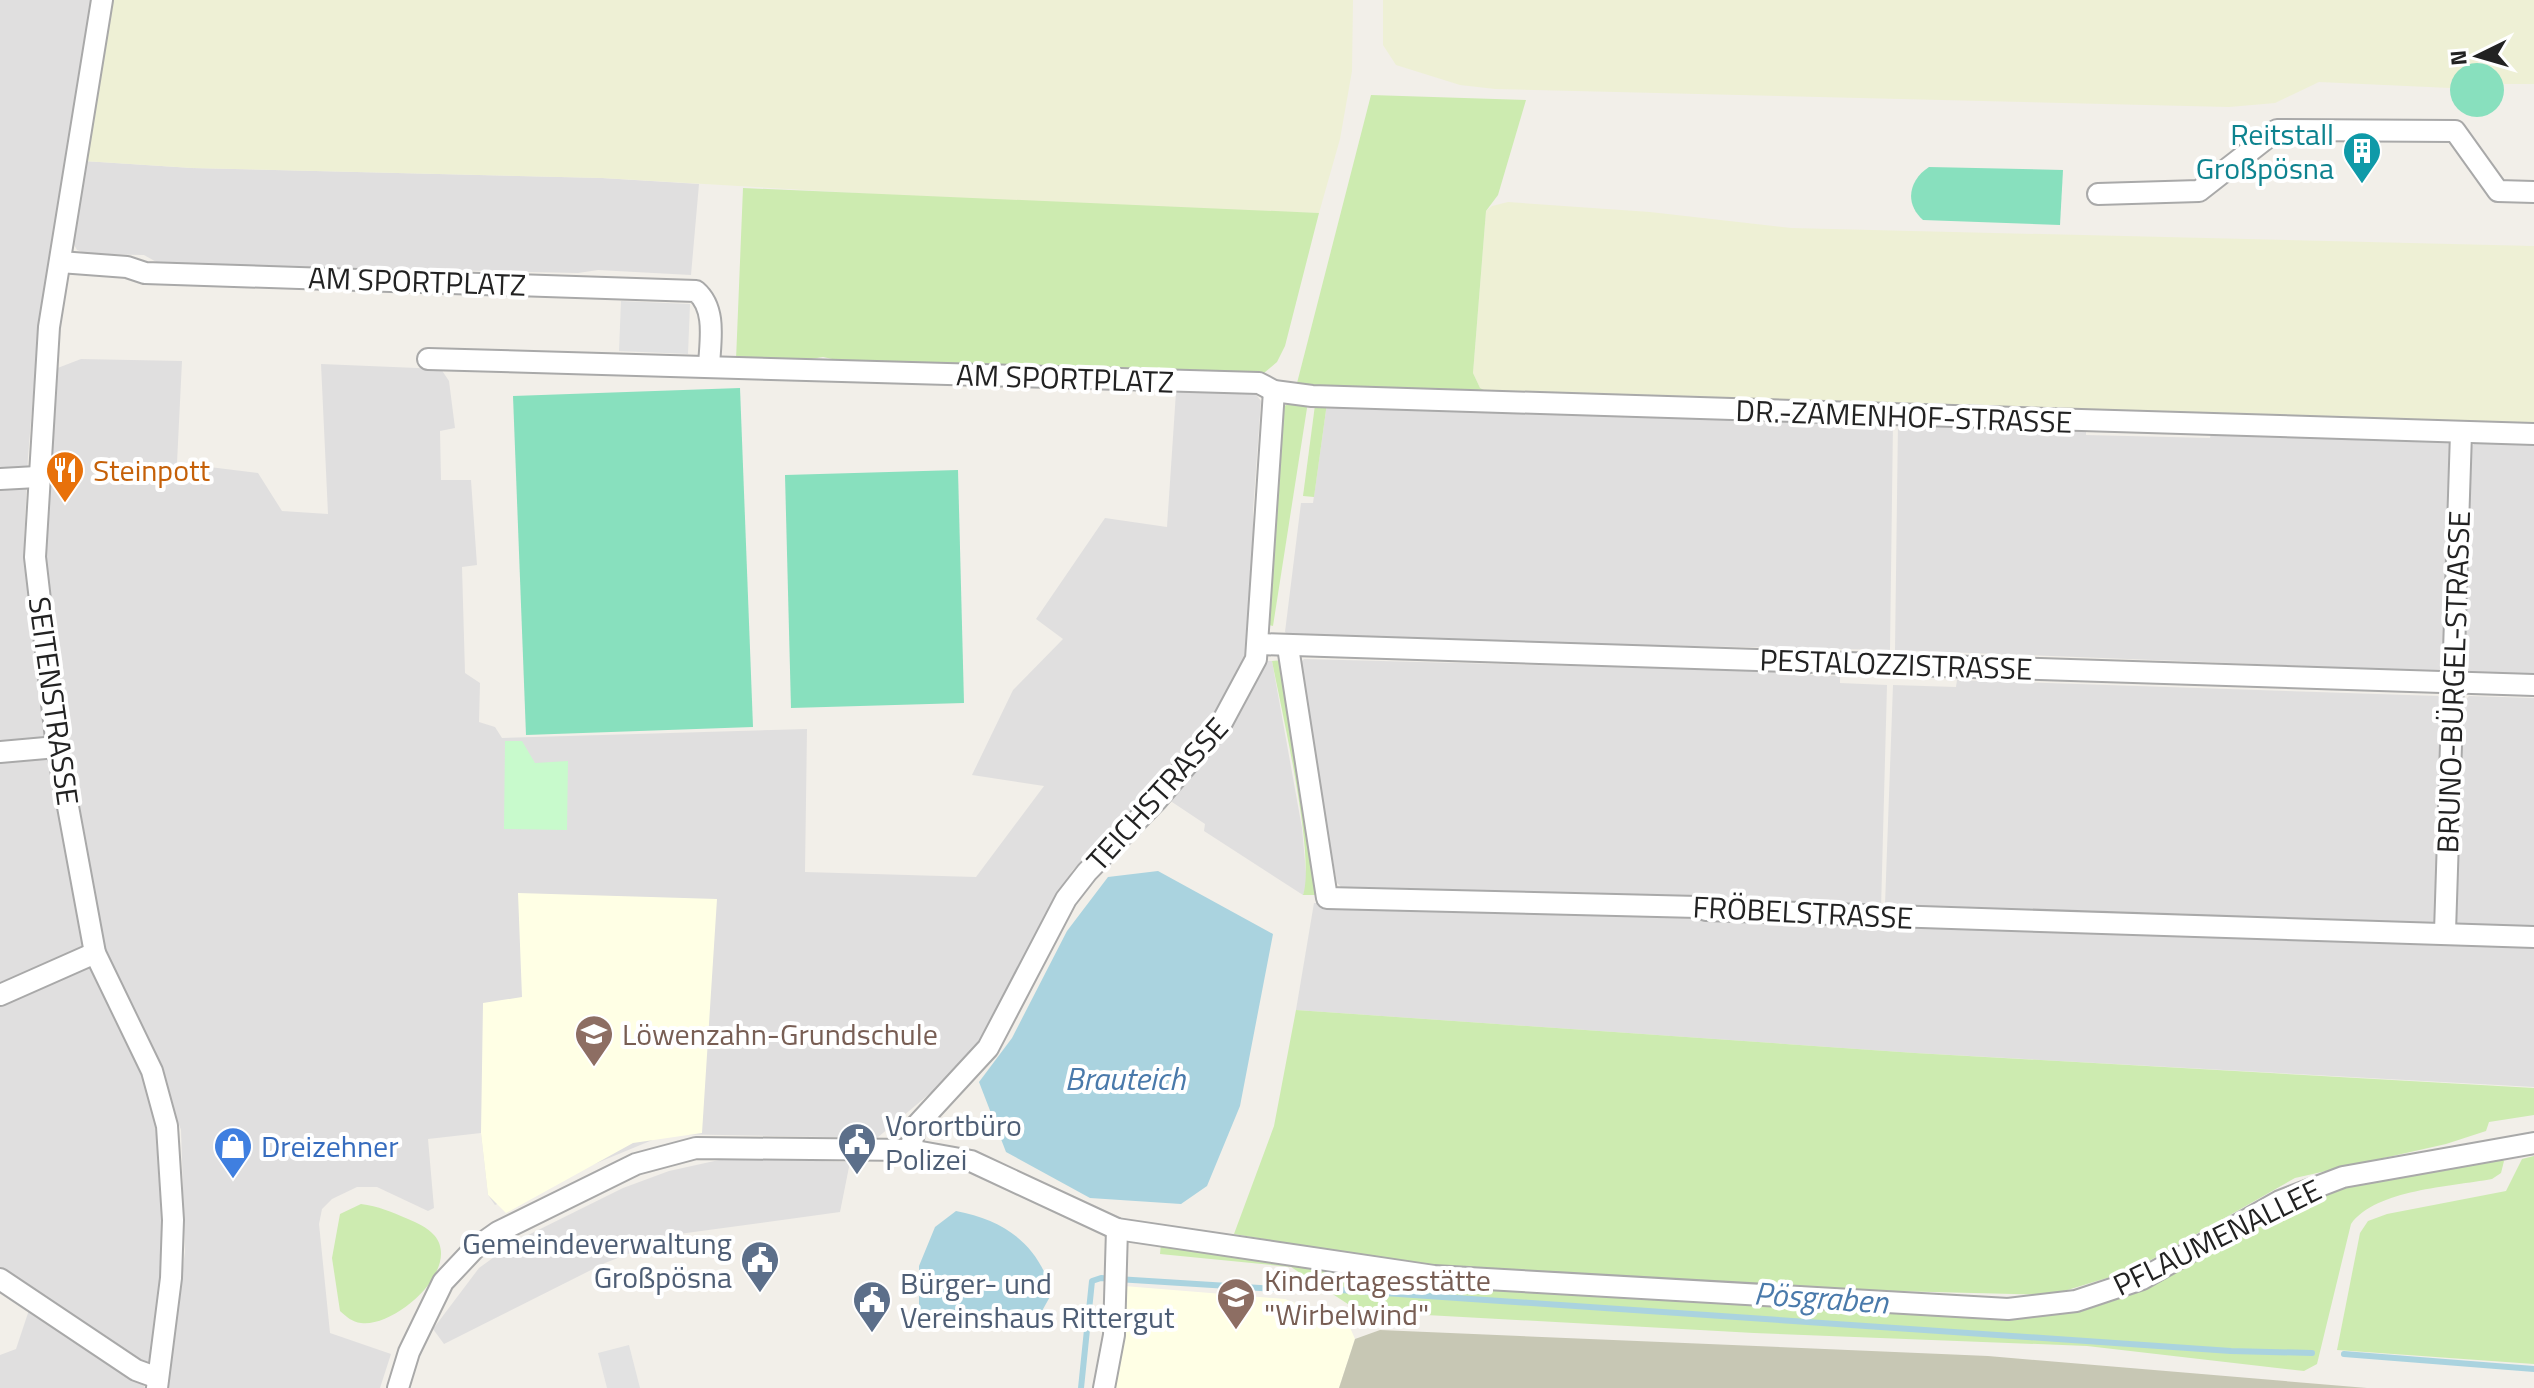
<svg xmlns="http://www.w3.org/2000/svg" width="2534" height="1388" font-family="'Titillium Web',sans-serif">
	<rect width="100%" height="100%" fill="#f2efe9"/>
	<g fill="#e0dfdf">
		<polygon points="0,0 93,0 39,324 28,457 24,545 49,735 47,740 0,745"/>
		<polygon points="84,161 192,168 602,178 699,184 691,275 598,270 578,273 160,264 144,255 87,254 77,250 72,241"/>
		<polygon points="81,359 182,361 177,463 258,473 282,511 328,514 321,364 441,369 449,381 455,428 440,431 441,480 471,480 477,565 462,567 465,673 480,683 479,722 495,727 502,738 807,729 805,872 976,877 1044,786 972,775 1013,690 1063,639 1036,619 1105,518 1167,527 1176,392 1254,392 1261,401 1253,511 1254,643 1213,726 1072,871 978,1044 947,1079 877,1138 667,1134 495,1205 488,1195 481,1133 428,1139 434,1208 428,1211 377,1187 357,1187 332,1199 322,1209 319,1224 330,1333 391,1354 380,1388 166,1388 185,1252 181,1130 168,1094 120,997 100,936 62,731 42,557 55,369"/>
		<polygon points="1327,403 1893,422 1890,650 1292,638 1285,632 1301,503 1313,503"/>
		<polygon points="1898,422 2086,428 2086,435 2210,438 2211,433 2444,439 2456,449 2449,665 2437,671 1895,650"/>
		<polygon points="2480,440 2534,442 2534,674 2470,672 2461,663 2467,449"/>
		<polygon points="1304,659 1811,672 1811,675 1840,676 1840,683 1887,685 1881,909 1706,903 1706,897 1572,892 1571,899 1347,892 1337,883 1297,667"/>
		<polygon points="1267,661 1272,661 1302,828 1307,883 1303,895 1204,831 1205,824 1169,800"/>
		<polygon points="1957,680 2438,696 2447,706 2439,921 2430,927 2196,920 2195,914 2071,910 2070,917 1901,910 1897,905 1885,905 1893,685 1956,687"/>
		<polygon points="2469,696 2534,698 2534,933 2458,929 2451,919 2461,705"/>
		<polygon points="48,754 82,946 0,988 0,759"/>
		<polygon points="1314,903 2534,942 2534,1087 1915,1053 1296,1010"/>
		<polygon points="80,968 91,969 145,1073 154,1105 164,1257 150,1362 141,1365 0,1274 0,1003"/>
		<polygon points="728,1158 850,1162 840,1212 679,1234 605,1263 444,1344 433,1329 479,1268 516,1241 623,1188 669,1171"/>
		<polygon points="29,1310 144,1386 145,1388 0,1388 0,1355 16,1349"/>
	</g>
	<g fill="#ffffe5">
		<polygon points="518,893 717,899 702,1133 633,1143 506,1213 488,1195 481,1133 483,1003 522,997"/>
		<polygon points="1124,1286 1285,1299 1348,1323 1355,1339 1339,1388 1115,1388"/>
	</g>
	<polygon fill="#c7c7b4" points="1380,1330 1988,1356 2367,1388 1339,1388 1355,1339"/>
	<g fill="#eef0d5">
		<polygon points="109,0 1353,0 1352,71 1340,139 1319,213 1043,204 602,178 192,168 84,161"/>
		<polygon points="1383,0 2534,0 2534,84 2504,84 2490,66 2479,62 2451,81 2450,88 2319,82 2275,103 2229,107 1495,89 1460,85 1396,65 1383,45"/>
		<polygon points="1508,202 1650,212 1791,228 2534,246 2534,425 1490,393 1480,388 1473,373 1486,211 1492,206"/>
	</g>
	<g fill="#cdebb0">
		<polygon points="1371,95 1526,100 1498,195 1486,211 1473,373 1480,388 1490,393 1474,395 1472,391 1296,387"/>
		<polygon points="743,188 1319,213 1285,346 1277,362 1264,373 851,363 823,357 793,362 736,360"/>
		<polygon points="1290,403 1305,404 1307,408 1273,626 1269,625 1271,514 1281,408"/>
		<polygon points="1327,403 1314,497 1303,496 1315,405"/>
		<path d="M1283 660 1316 883 1315 895H1303C1316 857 1281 708 1272 661Z"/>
		<polygon points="1296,1010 1915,1053 2534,1088 2534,1115 2489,1122 2486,1131 2446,1144 2295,1178 2133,1270 2051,1295 1893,1291 1417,1265 1234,1234 1274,1126"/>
		<polygon points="2534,1156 2534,1364 2337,1350 2360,1233 2368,1221 2387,1214 2506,1191 2522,1159"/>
		<path d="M2501 1158 2504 1161 2501 1173 2492 1179C2450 1187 2377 1189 2351 1224L2317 1364 2304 1371 2087 1346 1754 1333 1390 1313 1354 1308 1291 1267 1160 1254 1161 1243 1274 1259 1401 1283 2046 1315 2113 1301 2310 1196 2339 1186Z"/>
		<path d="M361 1204C378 1206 392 1212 408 1219 417 1223 427 1227 434 1235 463 1268 395 1328 361 1323 352 1322 347 1317 340 1311L332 1258 340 1214Z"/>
	</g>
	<polygon fill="#c8facc" points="505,741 522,741 535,763 568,761 567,830 504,829"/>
	<g fill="#88e0be">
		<circle cx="2477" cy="90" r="27"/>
		<path d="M1929 167 2063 170 2060 225 1923 220C1904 203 1909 180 1929 167Z"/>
		<polygon points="740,388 753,727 526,735 513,396"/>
		<polygon points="958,470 964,703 791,708 785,475"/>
	</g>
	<g fill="#e2e2e2">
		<polygon points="621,301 690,304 688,354 619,351"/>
		<polygon points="629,1345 640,1388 607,1388 598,1353"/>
	</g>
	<g fill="#aad3df">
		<polygon points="1158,871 1273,934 1240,1106 1207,1186 1181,1204 1090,1198 1006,1152 979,1082 1012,1038 1067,931 1108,877"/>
		<path d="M956 1211C1005 1220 1039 1245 1052 1293L1037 1320C1022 1319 1001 1313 987 1316 960 1323 942 1339 919 1315V1266L935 1227Z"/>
	</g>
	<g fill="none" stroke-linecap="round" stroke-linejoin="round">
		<g stroke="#aad3df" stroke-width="6">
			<polyline points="1326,1289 2231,1351 2312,1353"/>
			<polyline points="2344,1354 2534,1369"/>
			<polyline points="1081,1388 1092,1281 1101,1278 1294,1290"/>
		</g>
		<defs>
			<g id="minor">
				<polyline points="102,0 49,327 35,557 57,747 95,953 152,1071 167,1126 173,1220 171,1278 157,1388"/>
				<polyline points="2098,194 2199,191 2277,130 2455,131 2498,191 2534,192"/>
				<path d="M60 262 127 267 145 273 696 291C717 309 710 342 709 366"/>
				<polyline points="428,359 1259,383 1274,391 1312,396 2534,434"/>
				<polyline points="0,479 37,477"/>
				<polyline points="1259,644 2534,685"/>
				<polyline points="1288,647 1327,898 1698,907 1706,910 2534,937"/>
				<polyline points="0,752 57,747"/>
				<polyline points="2445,932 2461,433"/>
				<polyline points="0,995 95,953"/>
				<polyline points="910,1150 916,1126 988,1048 1066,899 1087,872 1156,801 1220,726 1256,659 1274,391"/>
				<polyline points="0,1279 136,1370 158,1378"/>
				<polyline points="398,1388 409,1352 443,1282 474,1249 498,1232 636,1164 696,1148 910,1150 971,1161 1117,1229 1434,1276 2008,1309 2076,1301 2142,1279 2280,1201 2343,1177 2534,1143"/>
				<polyline points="1104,1388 1114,1335 1117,1229"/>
			</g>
		</defs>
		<use href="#minor" stroke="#a9a9a9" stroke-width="24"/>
		<use href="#minor" stroke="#fff" stroke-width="20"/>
	</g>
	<defs>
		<symbol id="building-pin" viewBox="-11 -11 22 30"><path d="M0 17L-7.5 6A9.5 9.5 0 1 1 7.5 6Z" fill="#0f9aa8" stroke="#fff"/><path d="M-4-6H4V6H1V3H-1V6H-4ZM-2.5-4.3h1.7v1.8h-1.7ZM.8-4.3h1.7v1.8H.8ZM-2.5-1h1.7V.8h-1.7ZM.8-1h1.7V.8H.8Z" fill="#fff"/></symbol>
		<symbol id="restaurant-pin" viewBox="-11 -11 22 30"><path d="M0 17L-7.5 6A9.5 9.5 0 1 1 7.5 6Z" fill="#e8710a" stroke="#fff"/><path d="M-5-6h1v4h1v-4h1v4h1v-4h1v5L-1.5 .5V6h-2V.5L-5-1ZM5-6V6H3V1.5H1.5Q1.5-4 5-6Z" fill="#fff"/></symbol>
		<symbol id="school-pin" viewBox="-11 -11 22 30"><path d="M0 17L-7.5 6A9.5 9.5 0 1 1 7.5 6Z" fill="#8d6e63" stroke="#fff"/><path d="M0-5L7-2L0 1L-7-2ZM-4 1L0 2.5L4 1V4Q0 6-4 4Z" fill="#fff"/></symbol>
		<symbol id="civic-pin" viewBox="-11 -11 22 30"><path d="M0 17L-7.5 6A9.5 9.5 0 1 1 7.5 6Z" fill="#5c6f8a" stroke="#fff"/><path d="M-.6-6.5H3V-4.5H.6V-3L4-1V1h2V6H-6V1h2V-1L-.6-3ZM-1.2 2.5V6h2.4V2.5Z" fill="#fff"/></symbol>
		<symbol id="shop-pin" viewBox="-11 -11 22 30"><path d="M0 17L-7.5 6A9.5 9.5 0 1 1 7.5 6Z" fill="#3f7fe0" stroke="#fff"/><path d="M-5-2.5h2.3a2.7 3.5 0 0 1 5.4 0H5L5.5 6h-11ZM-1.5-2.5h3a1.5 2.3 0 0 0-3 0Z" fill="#fff"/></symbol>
	</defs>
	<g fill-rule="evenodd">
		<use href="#building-pin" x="2340" y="129" width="44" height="60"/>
		<use href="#restaurant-pin" x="43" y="448" width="44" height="60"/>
		<use href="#school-pin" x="572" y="1012" width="44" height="60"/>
		<use href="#civic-pin" x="835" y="1120" width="44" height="60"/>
		<use href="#shop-pin" x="211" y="1124" width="44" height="60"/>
		<use href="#civic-pin" x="738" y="1238" width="44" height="60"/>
		<use href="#school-pin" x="1214" y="1275" width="44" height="60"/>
		<use href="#civic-pin" x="850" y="1278" width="44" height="60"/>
	</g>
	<g text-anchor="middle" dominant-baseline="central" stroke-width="8" stroke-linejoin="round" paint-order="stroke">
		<g font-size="30" fill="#0d838f" stroke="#fff" text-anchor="end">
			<text x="2334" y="134">Reitstall<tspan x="2334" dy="34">Großpösna</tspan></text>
		</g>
		<g font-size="30" fill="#222" stroke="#fff">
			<text transform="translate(417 281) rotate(2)">AM SPORTPLATZ</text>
			<text transform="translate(1065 378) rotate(2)">AM SPORTPLATZ</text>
			<text transform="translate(1904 416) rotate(2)">DR.-ZAMENHOF-STRASSE</text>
			<text transform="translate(1896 664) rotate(2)">PESTALOZZISTRASSE</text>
			<text transform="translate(2453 682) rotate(-88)">BRUNO-BÜRGEL-STRASSE</text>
			<text transform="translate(54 701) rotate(82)">SEITENSTRASSE</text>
			<text transform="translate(1157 794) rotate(-48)">TEICHSTRASSE</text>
			<text transform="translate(1803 912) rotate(3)">FRÖBELSTRASSE</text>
			<text transform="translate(2217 1237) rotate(-26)">PFLAUMENALLEE</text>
		</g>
		<g font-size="30" fill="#c56008" stroke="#fff" text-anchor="start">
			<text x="93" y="470">Steinpott</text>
		</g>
		<g font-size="30" fill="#785e54" stroke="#fff" text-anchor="start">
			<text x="622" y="1034">Löwenzahn-Grundschule</text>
			<text x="1264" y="1280">Kindertagesstätte<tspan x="1264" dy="34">"Wirbelwind"</tspan></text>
		</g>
		<g font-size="30" fill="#4e5e75" stroke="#fff" text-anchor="start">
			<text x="885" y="1125">Vorortbüro<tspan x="885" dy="34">Polizei</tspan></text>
			<text x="732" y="1243" text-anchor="end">Gemeindeverwaltung<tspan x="732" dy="34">Großpösna</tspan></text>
			<text x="900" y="1283">Bürger- und<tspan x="900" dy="34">Vereinshaus Rittergut</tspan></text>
		</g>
		<g font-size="30" fill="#366cbe" stroke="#fff" text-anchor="start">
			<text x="261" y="1146">Dreizehner</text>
		</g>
		<g font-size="32" font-style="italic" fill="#4a7aab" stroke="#fff">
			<text x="1125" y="1078">Brauteich</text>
			<text transform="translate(1821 1297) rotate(4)">Pösgraben</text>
		</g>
	</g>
	<g transform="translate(2478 56) rotate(265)" stroke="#ffffff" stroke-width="6" paint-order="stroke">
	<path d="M0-6L14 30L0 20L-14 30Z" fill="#222222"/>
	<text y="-12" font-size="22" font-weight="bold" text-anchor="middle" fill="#222222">N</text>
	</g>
</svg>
